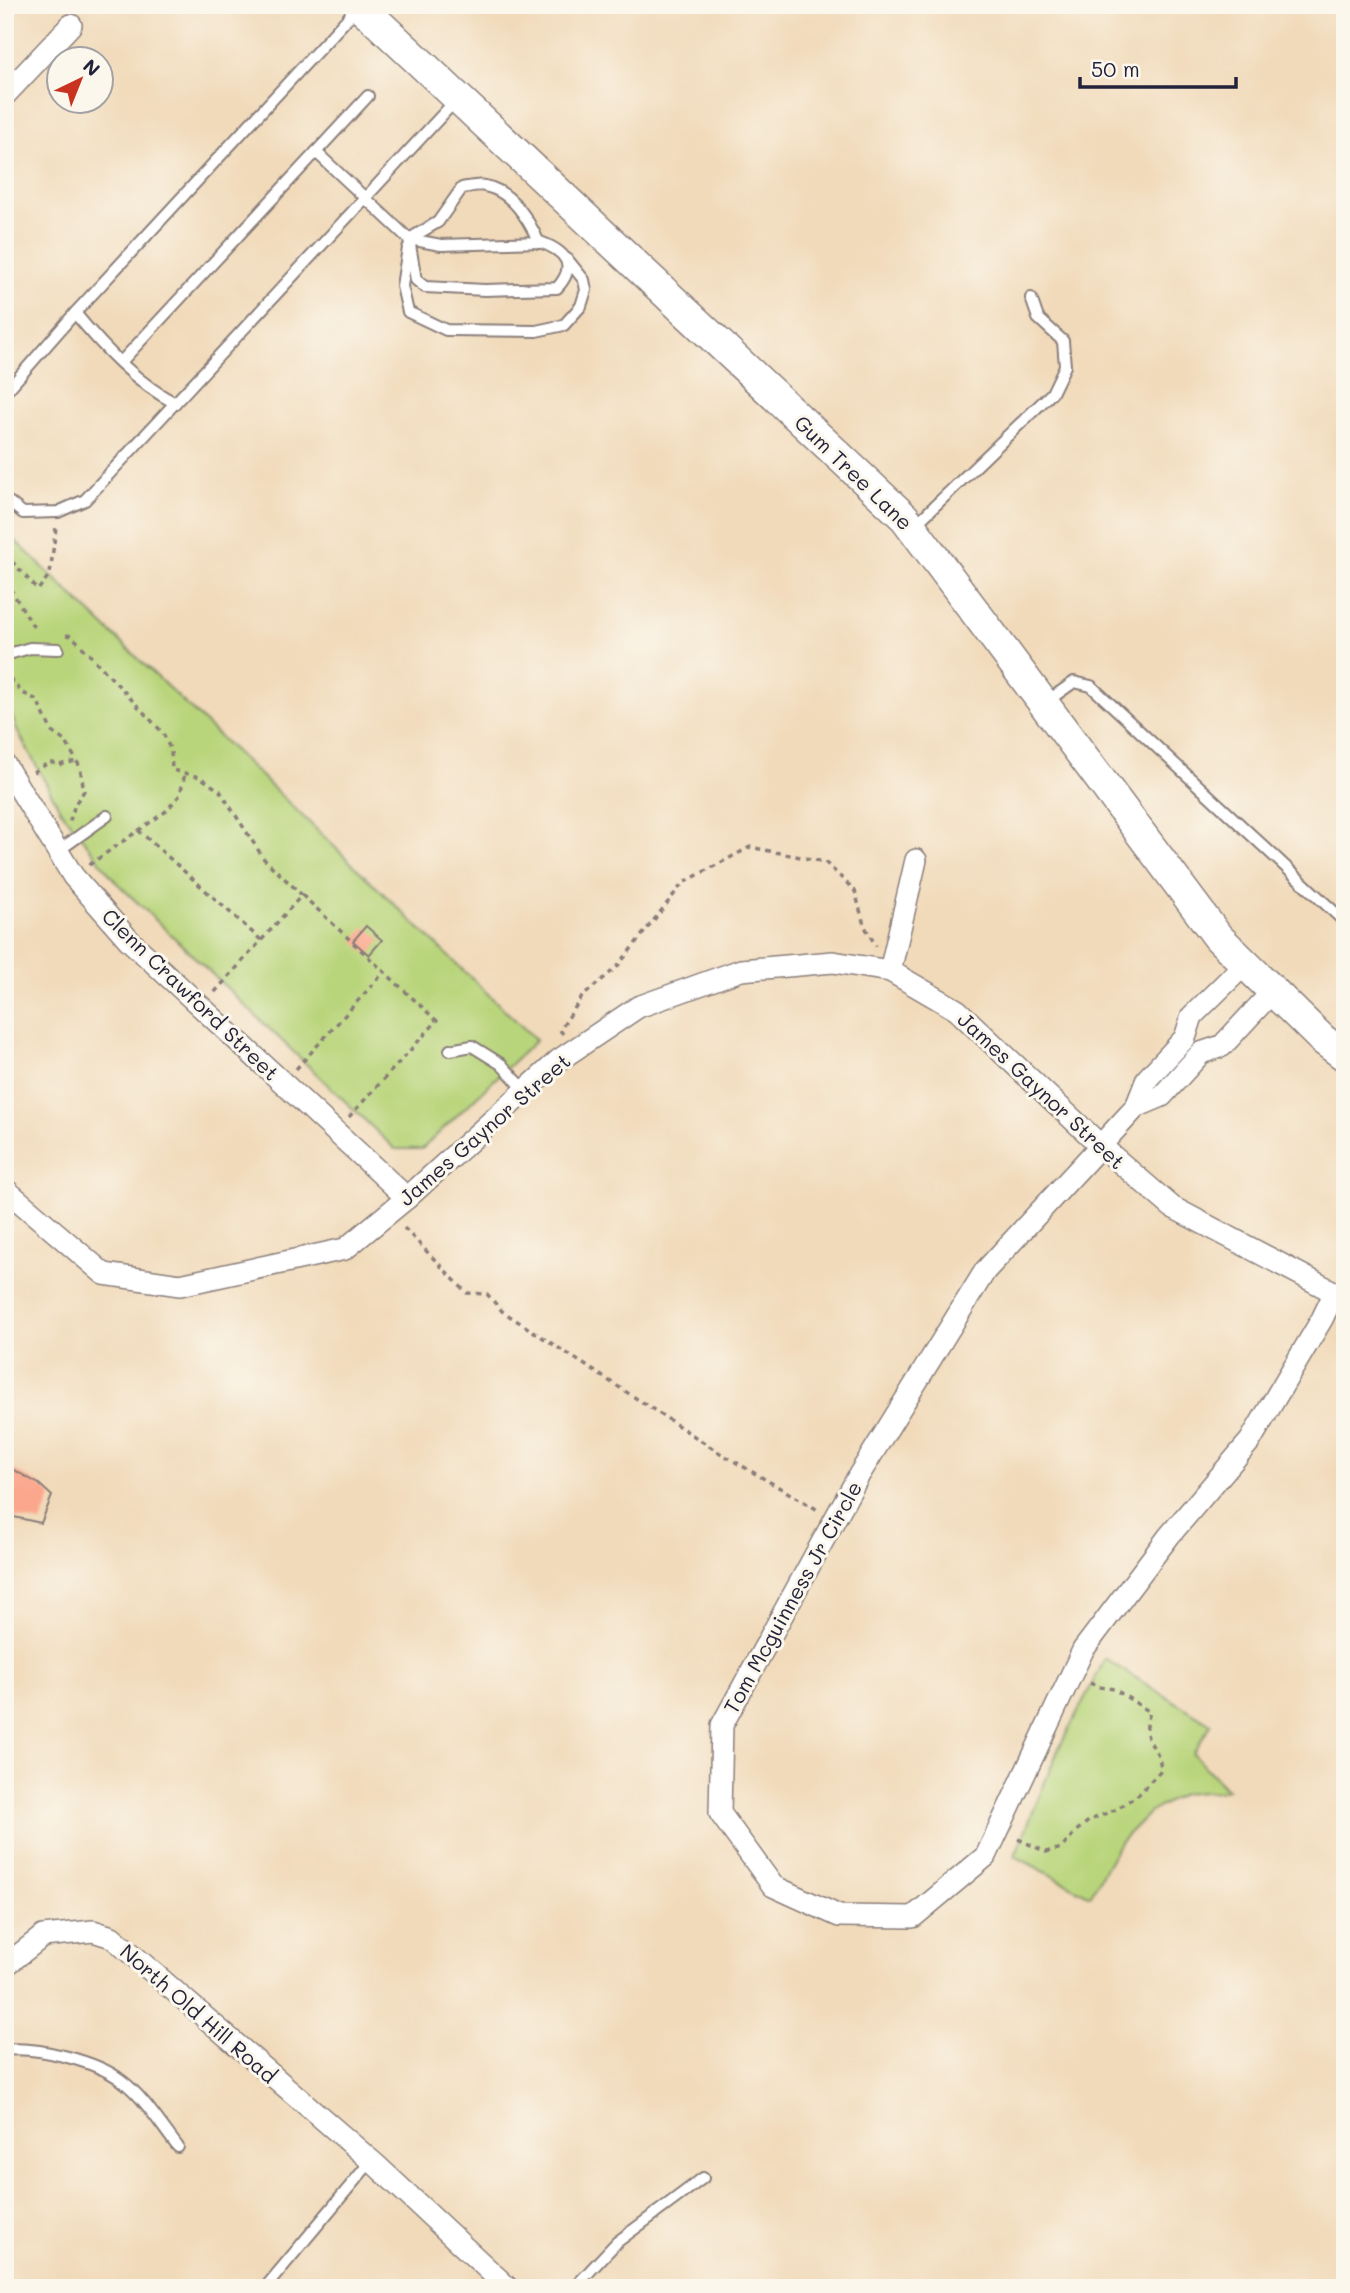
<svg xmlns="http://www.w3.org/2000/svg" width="1350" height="2293" font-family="Mali,sans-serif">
	<rect width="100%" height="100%" fill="#fbf7ec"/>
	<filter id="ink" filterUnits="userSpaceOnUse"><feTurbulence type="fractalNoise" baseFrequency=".0143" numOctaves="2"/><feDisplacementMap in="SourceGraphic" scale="14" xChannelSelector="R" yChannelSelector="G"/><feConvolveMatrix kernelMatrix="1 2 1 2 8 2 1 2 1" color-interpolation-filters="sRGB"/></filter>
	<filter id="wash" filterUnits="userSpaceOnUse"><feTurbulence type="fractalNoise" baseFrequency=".00686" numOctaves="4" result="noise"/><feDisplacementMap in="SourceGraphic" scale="28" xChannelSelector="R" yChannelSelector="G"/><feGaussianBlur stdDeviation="1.57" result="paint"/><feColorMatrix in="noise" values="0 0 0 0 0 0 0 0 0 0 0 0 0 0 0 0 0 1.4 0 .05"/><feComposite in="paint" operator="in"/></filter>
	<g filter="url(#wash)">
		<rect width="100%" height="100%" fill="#f1daba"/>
		<g fill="#b9d57b" stroke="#6e7c5b" stroke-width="2">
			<polygon points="5,531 536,1040 422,1149 395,1149 116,882 60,809 18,732 5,697"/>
			<polygon points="1105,1659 1211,1724 1193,1754 1227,1790 1182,1794 1149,1813 1120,1842 1090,1896 1015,1856 1058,1750"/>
		</g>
		<g id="blocks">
			<g fill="#fba78d">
				<polygon points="366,926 382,940 369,955 353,941"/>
				<polygon points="14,1470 39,1484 52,1496 41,1523 5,1515 5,1483"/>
			</g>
		</g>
	</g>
	<g filter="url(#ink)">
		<use href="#blocks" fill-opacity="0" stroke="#8a7e7a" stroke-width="2"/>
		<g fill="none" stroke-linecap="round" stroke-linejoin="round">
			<defs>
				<g id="lane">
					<path d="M316 152 409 239 441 245 540 242C565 251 578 265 557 288L485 290 425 287 416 280 409 239"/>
					<path d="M409 239 438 222 462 188C469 187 479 184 485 186 512 191 529 220 539 243"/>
					<polyline points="408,248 402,286 408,312 446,330 536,331 564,325 581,306 586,290 584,280 567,259"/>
					<path d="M75 313C102 346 136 383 175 403"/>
					<polyline points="121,362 368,96"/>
					<polyline points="5,393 75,313 358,7"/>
					<polyline points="5,499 23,513 58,512 85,500 457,99"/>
					<polyline points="915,525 1052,393 1065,366 1063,341 1038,318 1031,298"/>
					<polyline points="5,655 30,648 58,649"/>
					<polyline points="1046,702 1074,682 1091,686 1345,922"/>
					<polyline points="58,851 107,816"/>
					<polyline points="450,1050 472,1046 501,1064 525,1090"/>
					<path d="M5 2050C36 2046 96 2061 121 2080 144 2097 160 2124 178 2147"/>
					<polyline points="265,2288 371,2161"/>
					<polyline points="574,2288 617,2242 703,2178"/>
				</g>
				<g id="street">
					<polyline points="5,95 71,25"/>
					<polyline points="5,765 73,876 129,940 407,1198"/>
					<polyline points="1245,964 1192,1016 1185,1038 1147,1079 1136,1107 985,1271 859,1475 722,1725 720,1813 773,1886 839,1916 913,1917 986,1856 1083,1650 1169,1536 1250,1441 1322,1319 1335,1292"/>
					<polyline points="890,971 916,860"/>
					<polyline points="1136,1107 1162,1096 1201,1053 1222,1046 1273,991"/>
					<polyline points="5,1189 104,1274 180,1285 345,1249 407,1198 559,1060 638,1007 741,970 833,962 890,971 957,1010 1101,1146 1172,1207 1345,1298"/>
					<polyline points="5,1966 43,1936 93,1931 112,1937 376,2165 508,2288"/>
				</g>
				<polyline id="secondary" points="359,5 905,518 1218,937 1322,1039 1345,1056"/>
			</defs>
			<use href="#lane" stroke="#8a7e7a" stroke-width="14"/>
			<use href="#street" stroke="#8a7e7a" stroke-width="24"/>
			<use href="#secondary" stroke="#8a7e7a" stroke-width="33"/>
			<g stroke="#8a7e7a" stroke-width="3.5" stroke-dasharray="5 5" stroke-linecap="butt">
				<polyline points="5,554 38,590 50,574 56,527"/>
				<polyline points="5,580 36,631"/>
				<polyline points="66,635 72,636 163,733 171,751 172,770 200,777 220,791 264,859 302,895 214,993"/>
				<polyline points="7,669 9,677 21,692 37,700 52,732 66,742 80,767 84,791 75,804 69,824"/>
				<polyline points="33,772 50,762 59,765 77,761"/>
				<polyline points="138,830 261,940"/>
				<polyline points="89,865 165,812 180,795 185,773"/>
				<polyline points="302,895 437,1021 348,1118"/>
				<polyline points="563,1034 560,1030 582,997 617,967 683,883 750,847 825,862 855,891 864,925 876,946"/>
				<polyline points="296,1069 384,972"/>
				<polyline points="404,1228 467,1293 487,1294 502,1311 720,1453 818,1510"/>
				<path d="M1018 1839 1046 1852 1062 1848 1075 1832 1090 1820 1117 1809 1139 1794 1161 1770C1159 1740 1139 1747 1150 1712L1114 1689 1099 1687 1090 1683"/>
			</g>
			<use href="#lane" stroke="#fff" stroke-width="10"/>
			<use href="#street" stroke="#fff" stroke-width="21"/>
			<use href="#secondary" stroke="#fff" stroke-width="30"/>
		</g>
	</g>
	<g text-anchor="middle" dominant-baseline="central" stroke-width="6" stroke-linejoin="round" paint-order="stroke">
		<g font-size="21" fill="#22223b" stroke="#fbf7ec">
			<text transform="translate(854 472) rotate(44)">Gum Tree Lane</text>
			<text transform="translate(191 994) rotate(44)">Clenn Crawford Street</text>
			<text transform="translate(1042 1090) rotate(43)">James Gaynor Street</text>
			<text transform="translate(484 1129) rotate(-41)">James Gaynor Street</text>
			<text transform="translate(792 1597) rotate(-61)">Tom Mcguinness Jr Circle</text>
			<text transform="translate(199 2013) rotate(41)">North Old Hill Road</text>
		</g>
	</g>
	<rect width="1350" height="2293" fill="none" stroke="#fbf7ec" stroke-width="28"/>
	<g transform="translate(80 80) rotate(43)"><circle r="33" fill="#fbf7ec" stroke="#a4a2a5" stroke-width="2"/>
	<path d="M0-5L12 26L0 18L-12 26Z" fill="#c8321e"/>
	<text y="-10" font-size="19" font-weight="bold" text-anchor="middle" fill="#22223b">N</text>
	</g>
	<path d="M1080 77v10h156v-10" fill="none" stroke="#22223b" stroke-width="3.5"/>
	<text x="1091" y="77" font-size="21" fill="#22223b" stroke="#fbf7ec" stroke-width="5" paint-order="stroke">50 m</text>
</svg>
